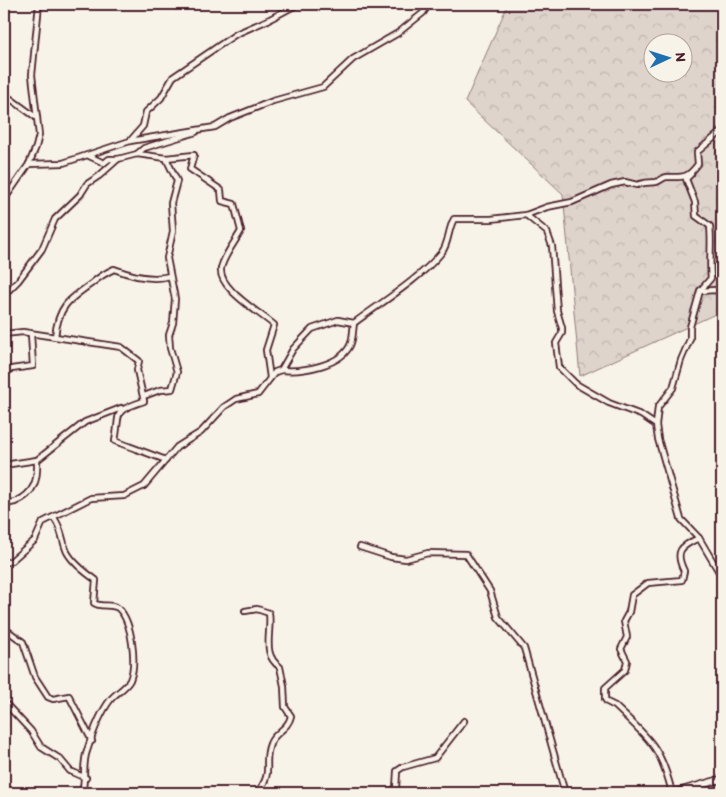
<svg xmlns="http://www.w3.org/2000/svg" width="726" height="797" font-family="Itim,sans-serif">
	<defs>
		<pattern id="forest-crowns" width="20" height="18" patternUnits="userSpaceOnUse" patternTransform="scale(1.25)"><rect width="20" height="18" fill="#ded4cc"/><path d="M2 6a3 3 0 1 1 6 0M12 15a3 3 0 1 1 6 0" fill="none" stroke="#c0b6af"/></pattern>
	</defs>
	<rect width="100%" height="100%" fill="#f7f3e8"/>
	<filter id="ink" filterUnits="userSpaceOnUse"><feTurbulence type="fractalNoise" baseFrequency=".02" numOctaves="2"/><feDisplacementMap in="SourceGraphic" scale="10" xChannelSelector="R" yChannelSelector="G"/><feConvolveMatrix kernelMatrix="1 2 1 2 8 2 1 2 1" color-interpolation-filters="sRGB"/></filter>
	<g filter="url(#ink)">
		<path fill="url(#forest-crowns)" stroke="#947a7c" fill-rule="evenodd" d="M508 4H722V311L580 376 563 194 465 102ZM654 42H684V72H654Z"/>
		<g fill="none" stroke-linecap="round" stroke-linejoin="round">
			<defs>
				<g id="minor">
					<polyline points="4,94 37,118"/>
					<polyline points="130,141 215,127 230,118 273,101 323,87 353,59 398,33 423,13 429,4"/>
					<polyline points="137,154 144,148 196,132"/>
					<polyline points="89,156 104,163 109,159 118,159"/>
					<polyline points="29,164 63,163 130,141 143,126 146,112 161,98 173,77 236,34 268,20 298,4"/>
					<polyline points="4,200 29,164 36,147 39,135 32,75 39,4"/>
					<polyline points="526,215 547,232 552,246 557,311 562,328 562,333 556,343 559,367 576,384 609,403 641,415 656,425 658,439 681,519 699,538 722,577"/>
					<polyline points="700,291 715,290 722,293"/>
					<path d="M4 295 18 281 42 249 55 219 80 195 87 184 99 176 118 159 137 154 166 158 194 155 190 169 221 190 222 201 234 204 241 231C235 242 226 253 222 265 213 286 261 313 274 325L266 350 270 378"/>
					<path d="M4 334 23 332 121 347 139 361 137 370 144 401C111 412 121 411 115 441L166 460"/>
					<path d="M55 337C58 307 68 300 91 284 98 278 105 273 114 269 132 276 151 281 170 276"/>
					<polyline points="4,370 33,366 31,334"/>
					<path d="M281 370C301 372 343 366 351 343 353 337 353 329 354 323"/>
					<polyline points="144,396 160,390 172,389 177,372 170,348 169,335 173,323 175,299 167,258 173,231 171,203 177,181 166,158"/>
					<path d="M656 425 658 407 673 388 681 360 690 339V327L700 291 711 278C709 260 712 244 710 226L696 216 695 202 686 179 691 174"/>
					<polyline points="4,465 37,460 85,422 121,408"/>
					<path d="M4 505C8 503 11 503 15 502 35 494 38 479 37 460"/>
					<path d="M54 518C62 528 62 541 67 552 73 563 86 573 96 580L94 603C101 608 113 603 119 609 132 622 137 663 130 680 126 688 117 692 111 699 100 713 92 735 87 751 82 764 86 779 82 793"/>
					<polyline points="360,547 391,557 406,559 428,553 466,554 490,591 498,617 524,648 565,793"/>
					<path d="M4 563 11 561 35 540 43 522 91 498 124 496 144 486 177 447 201 432 224 407 236 399 258 394 275 372 281 370 293 349 312 329 338 320 354 323C382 302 420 279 442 252 449 243 448 229 454 219H491L526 215 547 207 572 202 611 185 625 182 637 185C644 182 649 183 656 182 660 181 663 177 667 177 683 177 687 179 698 164L697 152 722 131"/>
					<path d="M245 611 257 609 269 613C272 633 261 654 280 667L284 686 285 707 291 716C288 730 274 732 270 744 262 765 275 771 257 793"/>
					<polyline points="4,628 23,642 35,677 48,697 53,699 69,696 92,741"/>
					<polyline points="4,702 31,731 41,747 60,759 70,771 86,778"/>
					<polyline points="377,793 379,793"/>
					<polyline points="385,793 396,789 397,771 403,767 435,758 464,721"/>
					<path d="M672 793C661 746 649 739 615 706L607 702 605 699V688L625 670 627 661 621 649 627 637 624 621 629 612 632 595 648 583 682 580 684 571C674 551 681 546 699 538"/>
				</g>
				<polyline id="tertiary" points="673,793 722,779"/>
			</defs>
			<use href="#minor" stroke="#4a1f2b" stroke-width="8"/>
			<use href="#tertiary" stroke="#4a1f2b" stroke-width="9"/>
			<use href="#minor" stroke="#f7f3e8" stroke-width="4.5"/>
			<use href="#tertiary" stroke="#f7f3e8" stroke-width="5.5"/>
		</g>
	</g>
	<rect width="726" height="797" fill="none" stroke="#f7f3e8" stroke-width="20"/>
	<rect x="10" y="10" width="706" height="777" fill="none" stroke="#4a1f2b" stroke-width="2" filter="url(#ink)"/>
	<g transform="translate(668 58) rotate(86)"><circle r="24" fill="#f7f3e8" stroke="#b29e9c"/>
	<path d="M0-4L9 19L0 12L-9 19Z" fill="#1f6fb2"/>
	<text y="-8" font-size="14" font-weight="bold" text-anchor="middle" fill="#4a1f2b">N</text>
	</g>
</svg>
